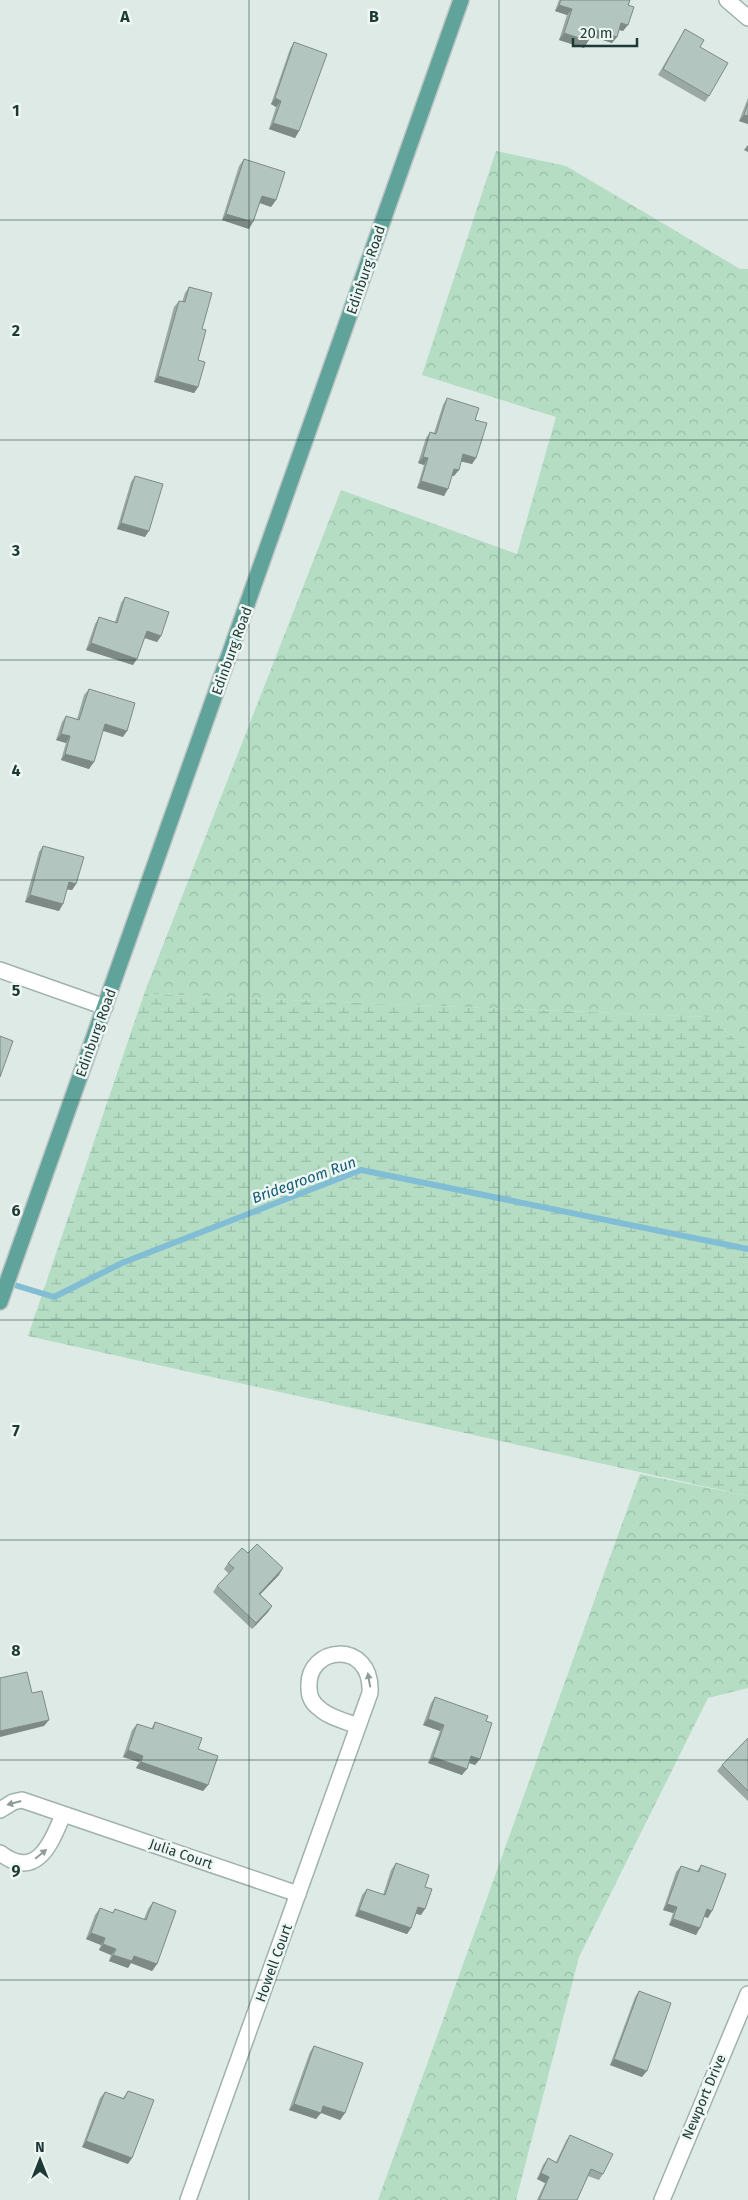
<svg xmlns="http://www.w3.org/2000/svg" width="748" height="2200" font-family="'Fira Sans',sans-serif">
	<defs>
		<pattern id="forest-crowns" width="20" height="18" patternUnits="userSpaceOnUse" patternTransform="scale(1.25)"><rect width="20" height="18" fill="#b4ddc4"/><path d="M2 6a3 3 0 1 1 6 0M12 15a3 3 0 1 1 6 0" fill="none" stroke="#9abea9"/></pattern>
		<pattern id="wetland-marsh" width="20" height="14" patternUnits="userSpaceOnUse" patternTransform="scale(1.25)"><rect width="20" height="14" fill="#b4ddc4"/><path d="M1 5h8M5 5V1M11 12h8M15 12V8" fill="none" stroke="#9abea9"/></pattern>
	</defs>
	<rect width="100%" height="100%" fill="#ddeae6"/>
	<g fill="url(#forest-crowns)">
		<polygon points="496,151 566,166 740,269 748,269 748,1050 709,1017 144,994 341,490 517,554 556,417 422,375"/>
		<polygon points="640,1474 748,1496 748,1688 708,1698 579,1957 516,2200 378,2200"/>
	</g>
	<polygon fill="url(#wetland-marsh)" points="144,994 709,1017 748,1050 748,1496 28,1336"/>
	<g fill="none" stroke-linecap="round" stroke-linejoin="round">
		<polyline stroke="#81bdd4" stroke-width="6" points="8,1283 54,1297 122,1263 361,1170 748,1249"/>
		<defs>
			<g id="minor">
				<polyline points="727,0 748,18"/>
				<polyline points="0,970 105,1007"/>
				<polyline points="0,1810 13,1802 22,1800 298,1894"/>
				<path d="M0 1853C37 1881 51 1843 63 1815"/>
				<path d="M188 2200 370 1693C373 1639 306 1645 309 1688 309 1696 312 1703 319 1708 328 1717 345 1721 358 1726"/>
				<polyline points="662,2200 748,1994"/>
			</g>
			<polyline id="major" points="0,1302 461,0"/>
		</defs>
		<use href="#minor" stroke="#a0b2ae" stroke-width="18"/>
		<use href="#major" stroke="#bcc4c3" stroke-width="18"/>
		<use href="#minor" stroke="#fff" stroke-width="15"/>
		<use href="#major" stroke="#5fa39a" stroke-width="15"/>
	</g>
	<g fill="#9aa9a4">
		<polygon points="559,0 630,0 623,31 619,30 617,37 612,43 590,36 588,41 584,48 559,40 567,15 555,11"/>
		<polygon points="685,29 700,47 709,96 705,102 658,75"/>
		<polygon points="294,42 299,131 295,138 269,129 276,107 271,104 290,49"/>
		<polygon points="748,98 748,124 739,121"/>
		<polygon points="244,159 276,200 271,207 260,203 249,229 222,220 239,166"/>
		<polygon points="189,287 202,329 198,360 198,387 194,393 154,382 174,307 179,301 182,302 185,293"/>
		<polygon points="447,398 475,420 476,458 472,464 461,461 454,476 452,476 444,496 417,488 424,465 418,463 426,438 430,432 434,433 443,405"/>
		<polygon points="135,476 145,537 117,529 131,482"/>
		<polygon points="125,597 161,636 157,642 144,638 133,665 86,650 95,624 99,617 115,622 121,603"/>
		<polygon points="89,689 123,737 103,731 89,769 61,760 66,743 56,740 62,722 66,716 77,719 84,695"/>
		<polygon points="43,846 76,884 72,890 67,889 59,911 25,902 39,852"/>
		<polygon points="248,1553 279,1575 260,1594 272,1606 268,1612 252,1629 213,1592 217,1586 229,1574 224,1569 228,1563"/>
		<polygon points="435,1697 480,1759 475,1765 469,1763 462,1775 428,1763 440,1731 423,1725 431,1703"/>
		<polygon points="155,1722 198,1749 208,1785 203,1791 136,1768 139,1762 123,1757 132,1730 137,1724 151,1729"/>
		<polygon points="748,1738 748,1801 717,1771 722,1765"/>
		<polygon points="396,1863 425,1887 421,1915 416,1914 411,1928 407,1934 355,1916 362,1895 367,1889 383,1895 391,1870"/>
		<polygon points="701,1865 708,1918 704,1916 696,1935 669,1925 673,1913 663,1910 676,1872 681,1866 697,1871"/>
		<polygon points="153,1902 157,1964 152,1971 131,1963 128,1968 109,1961 111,1955 99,1950 101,1945 86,1939 95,1915 100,1908 112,1913 115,1909 144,1919 148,1909"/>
		<polygon points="639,1991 642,2077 610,2065 635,1997"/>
		<polygon points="314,2046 345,2113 340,2120 321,2113 316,2119 289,2110 310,2052"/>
		<polygon points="128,2091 128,2164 82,2147 100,2098 105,2092 123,2098"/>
		<polygon points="570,2135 603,2174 599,2180 588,2176 577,2200 537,2200 545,2183 537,2179 543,2165 548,2158 556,2162 566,2141"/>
	</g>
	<g fill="#7d8a86">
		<polygon points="559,5 572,9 567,15 555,11"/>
		<polygon points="621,23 628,25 623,31 617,29"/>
		<polygon points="593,29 617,37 612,43 588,35"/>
		<polygon points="564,33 588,41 584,48 559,40"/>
		<polygon points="275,98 281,101 276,107 271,104"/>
		<polygon points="744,115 748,116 748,124 739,121"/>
		<polygon points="273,123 299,131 295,138 269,129"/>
		<polygon points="748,145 748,152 744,150"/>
		<polygon points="262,196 276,200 271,207 257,202"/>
		<polygon points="226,214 253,222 249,229 222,220"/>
		<polygon points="158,376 198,387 194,393 154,382"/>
		<polygon points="463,454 476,458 472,464 459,461"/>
		<polygon points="423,457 428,458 424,465 418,463"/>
		<polygon points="454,469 459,470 454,476 450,475"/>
		<polygon points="421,481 448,489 444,496 417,488"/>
		<polygon points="121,523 149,531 145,537 117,529"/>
		<polygon points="147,631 161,636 157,642 142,637"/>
		<polygon points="91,643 137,659 133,665 86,650"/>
		<polygon points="105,724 127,731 123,737 101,730"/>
		<polygon points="61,734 70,736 66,743 56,740"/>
		<polygon points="65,754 94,762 89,769 61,760"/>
		<polygon points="69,882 76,884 72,890 65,889"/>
		<polygon points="30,895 63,904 59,911 25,902"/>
		<polygon points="283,1568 279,1575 255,1600 259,1594"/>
		<polygon points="272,1606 268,1612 252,1629 256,1623"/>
		<polygon points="428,1719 444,1725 440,1731 423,1725"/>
		<polygon points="49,1720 44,1726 0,1737 0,1731"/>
		<polygon points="128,1750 143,1756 139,1762 123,1757"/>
		<polygon points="471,1756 480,1759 475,1765 467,1762"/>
		<polygon points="433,1757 467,1769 462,1775 428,1763"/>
		<polygon points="141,1762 208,1785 203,1791 136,1768"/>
		<polygon points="667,1904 677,1907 673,1913 663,1910"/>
		<polygon points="418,1907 425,1909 421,1915 414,1913"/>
		<polygon points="707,1909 712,1911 708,1918 702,1916"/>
		<polygon points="359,1910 411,1928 407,1934 355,1916"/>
		<polygon points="673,1919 700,1928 696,1935 669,1925"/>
		<polygon points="91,1933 105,1938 101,1945 86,1939"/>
		<polygon points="103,1944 116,1949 111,1955 99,1950"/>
		<polygon points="113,1955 134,1956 157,1964 152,1971 131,1963 128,1968 109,1961"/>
		<polygon points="614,2059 647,2071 642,2077 610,2065"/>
		<polygon points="294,2104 321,2113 316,2119 289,2110"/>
		<polygon points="323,2106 345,2113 340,2120 319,2112"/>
		<polygon points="86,2141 132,2158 128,2164 82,2147"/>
		<polygon points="541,2173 549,2177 545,2183 537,2179"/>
	</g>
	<g fill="#b3c5bf" stroke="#7d8a86">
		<polygon points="561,0 630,0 628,5 634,7 628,25 621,23 617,37 593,29 588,41 564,33 572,9 559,5"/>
		<polygon points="685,29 704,40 700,47 728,63 709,96 663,69"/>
		<polygon points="294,42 327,54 299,131 273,123 281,101 275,98"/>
		<polygon points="748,103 748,116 744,115"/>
		<polygon points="244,159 285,172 276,200 262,196 253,222 226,214"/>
		<polygon points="189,287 212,293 202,329 206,330 198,360 205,362 198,387 158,376 179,301 185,302"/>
		<polygon points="447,398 479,408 475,420 487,423 476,458 463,454 459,470 454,469 448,489 421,481 428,458 423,457 430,432 436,434"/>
		<polygon points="135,476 163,484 149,531 121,523"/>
		<polygon points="125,597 169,612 161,636 147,631 137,659 91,643 99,617 117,623"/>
		<polygon points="89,689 135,703 127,731 105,724 94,762 65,754 70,736 61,734 66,716 79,720"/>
		<polygon points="43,846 84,857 76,884 69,882 63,904 30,895"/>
		<polygon points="0,1036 13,1041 0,1077"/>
		<polygon points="257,1544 283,1568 259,1594 272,1606 256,1623 217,1586 234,1568 228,1563 242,1548 248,1553"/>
		<polygon points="27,1672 32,1693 42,1691 49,1720 0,1731 0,1678"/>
		<polygon points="435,1697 488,1716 486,1721 492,1723 480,1759 471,1756 467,1769 433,1757 444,1725 428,1719"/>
		<polygon points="155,1722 202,1738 198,1749 218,1756 208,1785 141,1762 143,1756 128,1750 137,1724 153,1729"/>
		<polygon points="748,1738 748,1791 722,1765"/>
		<polygon points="396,1863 429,1875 425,1887 432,1889 425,1909 418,1907 411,1928 359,1910 367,1889 385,1895"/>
		<polygon points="701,1865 726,1874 712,1911 707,1909 700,1928 673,1919 677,1907 667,1904 681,1866 699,1872"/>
		<polygon points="153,1902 176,1911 157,1964 134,1956 132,1961 113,1955 116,1949 103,1944 105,1938 91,1933 100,1908 113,1913 115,1909 146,1920"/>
		<polygon points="639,1991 671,2003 647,2071 614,2059"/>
		<polygon points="314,2046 363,2063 345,2113 323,2106 321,2113 294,2104"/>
		<polygon points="128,2091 154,2100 132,2158 86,2141 105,2092 124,2099"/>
		<polygon points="570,2135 613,2154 603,2174 591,2169 577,2200 539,2200 549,2177 541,2173 548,2158 557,2163"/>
	</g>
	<defs><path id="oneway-solid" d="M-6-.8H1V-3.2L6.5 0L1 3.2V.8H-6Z" transform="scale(1.25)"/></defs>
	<g fill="#8e9c9a">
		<use href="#oneway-solid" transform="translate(369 1680) rotate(-100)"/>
		<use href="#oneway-solid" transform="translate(14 1803) rotate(165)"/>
		<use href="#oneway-solid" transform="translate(41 1854) rotate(-39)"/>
	</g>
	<path fill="none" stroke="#1e3a36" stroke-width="1" stroke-opacity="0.55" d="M249 0V2200M499 0V2200M0 220H748M0 440H748M0 660H748M0 880H748M0 1100H748M0 1320H748M0 1540H748M0 1760H748M0 1980H748"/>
	<g text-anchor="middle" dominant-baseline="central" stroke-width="5" stroke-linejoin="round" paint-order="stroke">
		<g font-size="14" fill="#1e3a36" stroke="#eef7f3">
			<text transform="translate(366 270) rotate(-71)">Edinburg Road</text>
			<text transform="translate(232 651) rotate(-70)">Edinburg Road</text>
			<text transform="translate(96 1033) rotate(-70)">Edinburg Road</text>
			<text transform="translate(181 1854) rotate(19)">Julia Court</text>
			<text transform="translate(274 1963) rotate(-70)">Howell Court</text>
			<text transform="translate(704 2097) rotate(-67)">Newport Drive</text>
		</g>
		<g font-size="15" font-style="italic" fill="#165c79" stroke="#eef7f3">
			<text transform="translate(304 1180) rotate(-20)">Bridegroom Run</text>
		</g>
	</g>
	<g font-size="16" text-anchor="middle" font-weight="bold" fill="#1e3a36" stroke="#eef7f3" stroke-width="5" stroke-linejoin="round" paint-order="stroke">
		<text x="125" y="22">A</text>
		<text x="374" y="22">B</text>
		<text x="16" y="116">1</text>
		<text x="16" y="336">2</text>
		<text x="16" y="556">3</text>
		<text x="16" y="776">4</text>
		<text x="16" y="996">5</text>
		<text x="16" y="1216">6</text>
		<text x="16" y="1436">7</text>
		<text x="16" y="1656">8</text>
		<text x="16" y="1876">9</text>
	</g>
	<g transform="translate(40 2160)" stroke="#eef7f3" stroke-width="4" paint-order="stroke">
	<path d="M0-4L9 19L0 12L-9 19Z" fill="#1e3a36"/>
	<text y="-8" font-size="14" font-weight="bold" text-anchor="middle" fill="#1e3a36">N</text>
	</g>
	<path d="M573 38v8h64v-8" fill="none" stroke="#1e3a36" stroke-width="2.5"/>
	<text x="580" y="38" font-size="15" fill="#1e3a36" stroke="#eef7f3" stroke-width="4" paint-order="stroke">20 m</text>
</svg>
